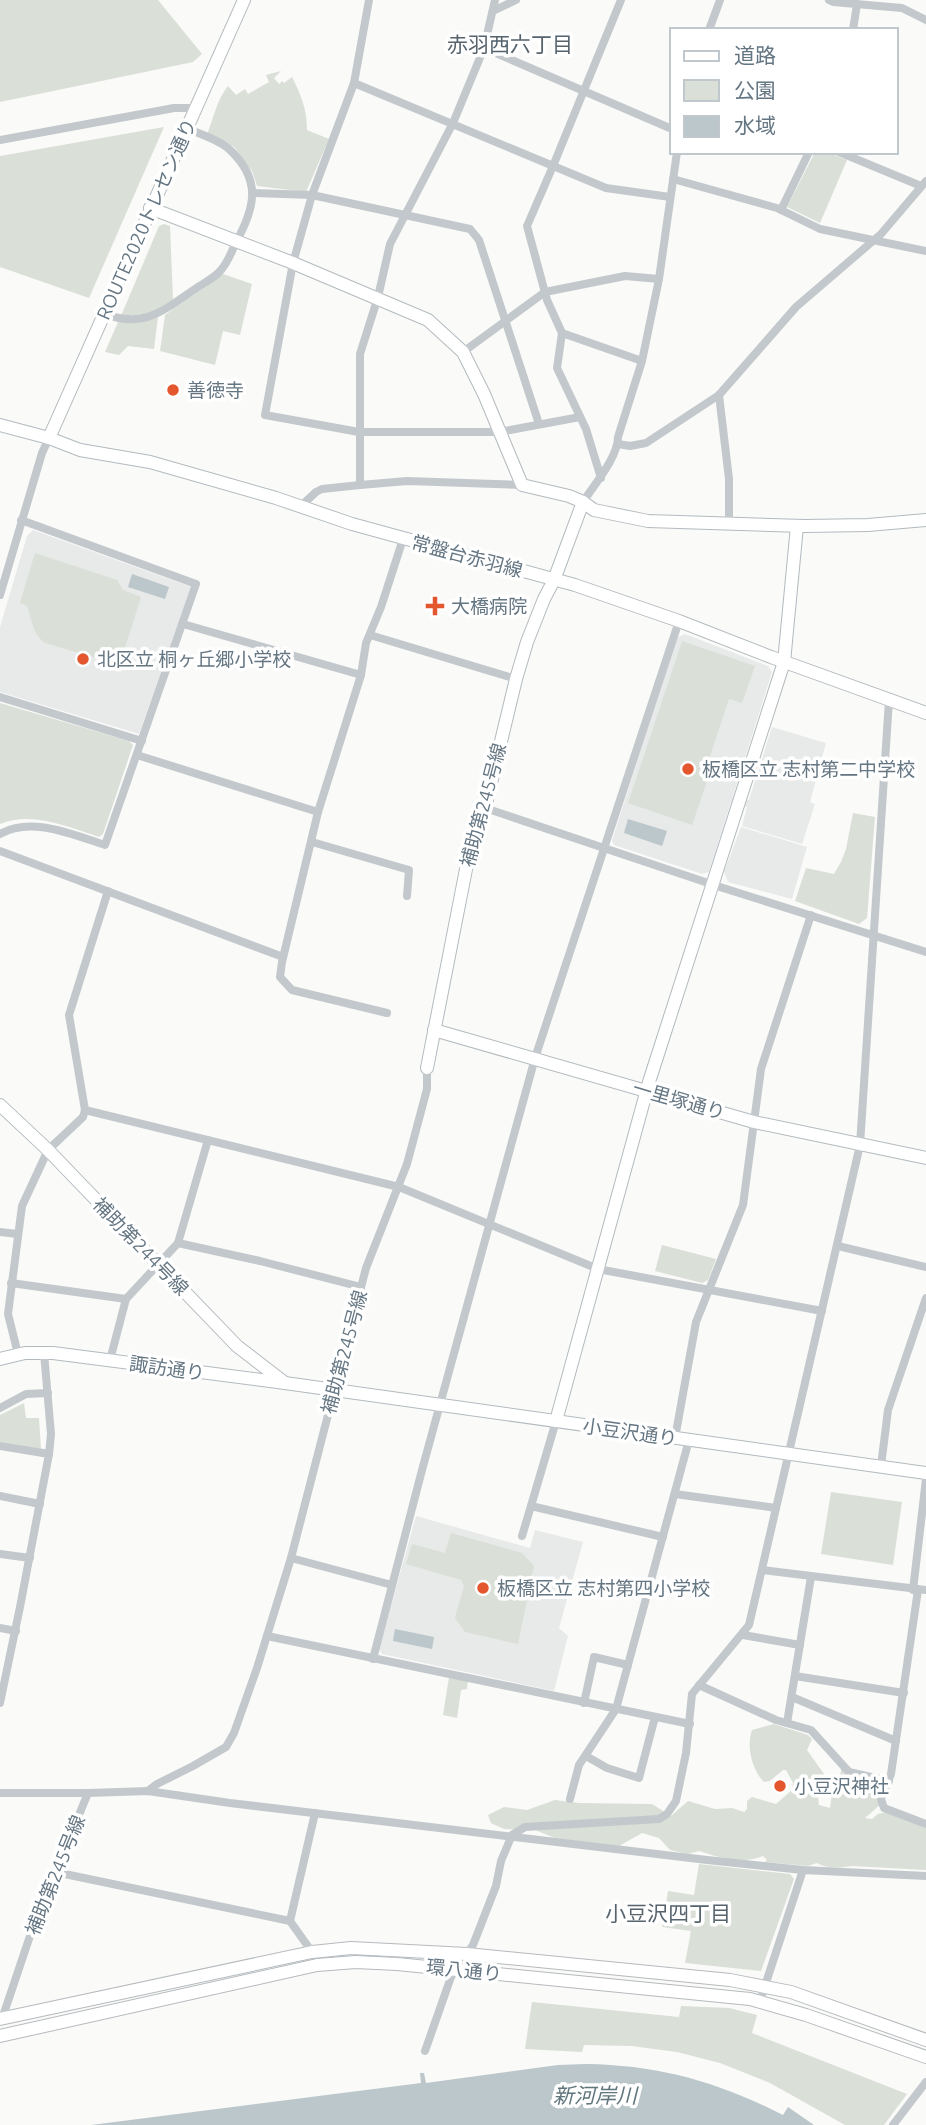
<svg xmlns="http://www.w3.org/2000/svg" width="926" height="2125" font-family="Ubuntu,'Noto Sans JP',sans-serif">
	<rect width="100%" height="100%" fill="#fafaf8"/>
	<g fill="#e8e9e9">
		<polygon points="33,530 191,587 139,734 0,692 0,627 27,536"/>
		<polygon points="685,634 768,666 772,672 733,796 749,800 772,727 826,743 810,802 815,804 802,844 742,826 747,807 731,802 709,872 702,874 614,845 612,841 676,638"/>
		<polygon points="741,827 807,847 792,899 728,882 724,872"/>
		<polygon points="416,1516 530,1548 535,1530 583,1542 559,1628 568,1636 554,1691 382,1654 379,1649"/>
	</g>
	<g fill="#dadfd7">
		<polygon points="0,0 158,0 202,54 193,62 0,102"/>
		<path d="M281 71 274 78 279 84 282 81 284 83 292 77C301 95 307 109 307 130L329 139 306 192 257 186 252 171 234 147 207 134C214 118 216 101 228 86L236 95 245 89 248 94 269 82 266 75Z"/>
		<polygon points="164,127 89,298 0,267 0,156"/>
		<polygon points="815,152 827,152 847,160 820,223 787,207"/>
		<path d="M164 224 170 226 173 299C154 314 145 315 121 316L159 226Z"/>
		<polygon points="223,274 252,284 240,335 223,331 215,365 160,351 165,315"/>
		<polygon points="158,317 154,349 128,346 119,355 105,352 118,322 139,323"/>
		<path d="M35 553 117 580 123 590 141 597 123 654 114 663 45 643C32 633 32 620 27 606L20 603Z"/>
		<polygon points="682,641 755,666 742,703 729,699 709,759 714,761 692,825 628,803"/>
		<path d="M0 703 129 741 133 745 103 834 99 837C68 827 32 811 0 824Z"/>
		<polygon points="853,813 875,817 867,918 859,924 795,901 806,868 834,874 841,862 846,849"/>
		<polygon points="662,1245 716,1259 708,1280 702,1283 655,1271"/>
		<polygon points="24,1403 26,1418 39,1418 41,1449 0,1442 0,1415"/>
		<polygon points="831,1492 902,1502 893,1565 821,1554"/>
		<polygon points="451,1533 522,1553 534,1566 518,1644 465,1632 455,1618 464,1586 461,1580 406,1564 412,1544 445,1553"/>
		<polygon points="449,1677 468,1680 467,1689 461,1690 457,1718 443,1715"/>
		<path d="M774 1724 808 1735 812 1739 807 1750 824 1774 825 1779 818 1795 819 1805 830 1808 833 1785 839 1783 842 1764 849 1772 889 1781 882 1803 865 1818 872 1819 878 1814 886 1812 926 1828V1870L852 1866C841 1868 827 1869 817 1863L808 1866 765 1862 767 1860 763 1856C743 1865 717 1857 699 1851L688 1854 670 1850 659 1838 642 1833 619 1846 555 1838 535 1830 504 1829 491 1823 488 1815 504 1807 527 1810 555 1800 579 1803 652 1804 671 1816 688 1801 715 1809 732 1808 744 1812 747 1809V1801L752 1797 776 1804 792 1790 793 1783 786 1770H783L770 1781 764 1782C752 1770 746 1746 752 1730Z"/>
		<polygon points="699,1864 790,1874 794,1879 761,1971 685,1963 691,1931 662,1927 668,1891 694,1895"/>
		<polygon points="532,2002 679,2017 681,2006 729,2008 757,2015 752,2033 907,2094 884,2125 845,2125 770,2083 720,2063 677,2052 654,2049 632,2046 584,2045 582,2052 525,2049"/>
	</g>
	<g fill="#bbc7cb">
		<polygon points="132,574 169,587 165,599 128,587"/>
		<polygon points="628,819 667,831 662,846 624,833"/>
		<polygon points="395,1629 434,1637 432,1649 393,1641"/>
		<path d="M586 2064C659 2065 718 2082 783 2115L788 2107 814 2125H91L421 2083 420 2073H424L426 2083 558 2065Z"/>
	</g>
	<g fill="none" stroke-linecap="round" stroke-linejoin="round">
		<defs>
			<g id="secondary">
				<polyline points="150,208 293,263 428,320 463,352 484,394 522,485 569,496 583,502 594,510 648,521 805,526 868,525 926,520"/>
				<polyline points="0,425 49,438 80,450 150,462 276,498 352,524 575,585 679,621 771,657 926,713"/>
				<polyline points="49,438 244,0"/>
				<polyline points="434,1030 754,1122 926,1158"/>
				<polyline points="427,1068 469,854 485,808 516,679 527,642 544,599 554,580 583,502"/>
				<polyline points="0,1105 48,1150 237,1346 285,1383"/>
				<polyline points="0,1359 25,1353 53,1353 285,1383 926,1473"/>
				<polyline points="556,1421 649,1082 784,662 797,526"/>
			</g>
			<g id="primary">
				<polyline points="0,2019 312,1952 351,1948 467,1954 730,1980 791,1992 926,2040"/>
				<polyline points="0,2036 317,1965 356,1962 397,1964 750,1999 806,2015 926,2057"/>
			</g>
		</defs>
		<use href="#secondary" stroke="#b3babf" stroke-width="14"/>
		<use href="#primary" stroke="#b5babe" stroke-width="14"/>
		<g stroke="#c3c8cc" stroke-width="8">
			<polyline points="369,0 354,83 312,195 293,263 265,415 359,432 499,432 580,417"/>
			<polyline points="829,0 833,2 902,8 926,20"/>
			<polyline points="493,11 516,0"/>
			<polyline points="709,30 720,0"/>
			<polyline points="853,30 857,4"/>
			<polyline points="484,48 672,129"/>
			<polyline points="354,83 606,188 670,197"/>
			<polyline points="0,140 174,108 196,108"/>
			<polyline points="839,152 921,186"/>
			<polyline points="673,179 777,208 820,229 926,251"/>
			<polyline points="253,193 312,195 470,229 479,240 539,424"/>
			<polyline points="781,210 809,152"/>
			<path d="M103 313C143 330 164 310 195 289 203 283 215 278 221 270 228 262 232 251 236 242 255 208 262 180 230 150 220 140 201 135 187 128"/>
			<polyline points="562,333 642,361"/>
			<polyline points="463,352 545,292 625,276 659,279"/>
			<polyline points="719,395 729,479 729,524"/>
			<polyline points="618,444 630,446 646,443 719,395 796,307 881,234 926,181"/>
			<polyline points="601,478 586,429 557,368 562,333 547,300 527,226 553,166 621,0"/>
			<polyline points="360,485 360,354 378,297 390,244 453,123 484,48 495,0"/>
			<path d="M583 502C594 485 618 457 618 437L642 361 659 279 677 152"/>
			<polyline points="301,506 316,492 322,489 360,485 407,481 522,485"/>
			<polyline points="0,595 42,453 49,438"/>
			<polyline points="183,624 361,675"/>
			<polyline points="370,635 516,679"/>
			<polyline points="0,697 142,741"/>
			<polyline points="137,755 318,812"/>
			<polyline points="485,808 720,887 926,952"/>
			<path d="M0 834C32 816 73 835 105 845L196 584 21 520"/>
			<polyline points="312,842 409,870 407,896"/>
			<polyline points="0,851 283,957"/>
			<polyline points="387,1013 292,990 280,977 282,962 318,812 361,675 366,643 381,607 403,539"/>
			<polyline points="85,1110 399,1187 598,1269 822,1311"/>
			<polyline points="0,1232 17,1234"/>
			<polyline points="178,1243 260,1261 361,1287"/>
			<polyline points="838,1246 926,1267"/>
			<polyline points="11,1283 126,1299"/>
			<polyline points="18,1354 8,1314 22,1206 48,1150 83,1117 85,1110 69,1015 108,891"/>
			<polyline points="110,1360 126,1299 178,1243 208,1140"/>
			<polyline points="0,1408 26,1394 48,1393"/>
			<polyline points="556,1421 531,1506 663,1537"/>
			<polyline points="675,1438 696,1322 743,1205 761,1069 811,915"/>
			<polyline points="0,1446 49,1454"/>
			<polyline points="881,1466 888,1410 926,1298"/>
			<polyline points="675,1494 776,1508"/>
			<polyline points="0,1496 40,1504"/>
			<polyline points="522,1536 531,1506"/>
			<polyline points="0,1554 30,1558"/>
			<polyline points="291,1558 392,1585"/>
			<polyline points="762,1570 926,1590"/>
			<polyline points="913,1590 926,1479"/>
			<polyline points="918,1590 891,1774 881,1799 884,1808 926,1824"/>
			<polyline points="0,1628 16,1631"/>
			<polyline points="743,1635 800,1645"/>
			<polyline points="267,1636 690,1724"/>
			<polyline points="373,1659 422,1470 535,1058 679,621"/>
			<polyline points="795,1676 904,1693"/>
			<polyline points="699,1685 776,1720 811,1730 849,1772 889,1781"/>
			<polyline points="792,1697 896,1741"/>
			<polyline points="0,1703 20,1607 49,1454 51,1434 44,1353"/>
			<polyline points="584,1703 594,1657 628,1665"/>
			<polyline points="787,1723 811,1577"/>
			<polyline points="586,1756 607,1768 639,1778 655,1717"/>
			<polyline points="148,1791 157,1784 193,1766 226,1747 234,1733 257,1668 291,1558 366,1268 407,1164 427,1089 427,1068"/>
			<polyline points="0,1793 88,1793 148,1791 230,1803 707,1860 803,1870 926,1876"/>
			<polyline points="570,1799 579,1765 616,1709 689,1440"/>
			<polyline points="55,1872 290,1921 312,1952"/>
			<polyline points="290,1921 315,1813"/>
			<polyline points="760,2001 803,1870"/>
			<polyline points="2,2019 34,1924 88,1793"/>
			<polyline points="425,2051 451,1977 473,1945 496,1886 501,1861 512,1835 525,1827 659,1819 667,1814 676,1801 686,1753 692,1694 749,1625 860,1145 889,700"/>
			<polyline points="893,2125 926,2082"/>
		</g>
		<use href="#secondary" stroke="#fff" stroke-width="12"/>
		<use href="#primary" stroke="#fff" stroke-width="12"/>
	</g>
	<g fill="#e4572e" stroke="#fff" stroke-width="2.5">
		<circle cx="173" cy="390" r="7"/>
		<path d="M431.5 595.5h7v7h7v7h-7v7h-7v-7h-7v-7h7z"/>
		<circle cx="83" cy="659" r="7"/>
		<circle cx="688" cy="769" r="7"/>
		<circle cx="483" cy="1588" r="7"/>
		<circle cx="780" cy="1786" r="7"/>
	</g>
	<g text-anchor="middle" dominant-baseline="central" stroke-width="7" stroke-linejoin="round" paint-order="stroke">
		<g font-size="19" fill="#657683" stroke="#fff">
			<text transform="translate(146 219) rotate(-66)">ROUTE2020トレセン通り</text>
			<text transform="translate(467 556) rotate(15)">常盤台赤羽線</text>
			<text transform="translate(483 805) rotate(-75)">補助第245号線</text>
			<text transform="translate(679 1100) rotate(16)">一里塚通り</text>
			<text transform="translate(141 1246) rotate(46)">補助第244号線</text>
			<text transform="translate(344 1352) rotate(-75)">補助第245号線</text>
			<text transform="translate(167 1368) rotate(8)">諏訪通り</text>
			<text transform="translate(630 1432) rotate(8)">小豆沢通り</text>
			<text transform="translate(55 1875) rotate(-68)">補助第245号線</text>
			<text transform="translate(464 1970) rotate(6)">環八通り</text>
		</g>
		<g font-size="19" fill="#657683" stroke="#fff" text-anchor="start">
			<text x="187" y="390">善徳寺</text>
			<text x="451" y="606">大橋病院</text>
			<text x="97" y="659">北区立 桐ヶ丘郷小学校</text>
			<text x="702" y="769">板橋区立 志村第二中学校</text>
			<text x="497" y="1588">板橋区立 志村第四小学校</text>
			<text x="794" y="1786">小豆沢神社</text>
		</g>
		<g font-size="21" fill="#57646e" stroke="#fff">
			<text x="510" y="44">赤羽西六丁目</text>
			<text x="668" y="1913">小豆沢四丁目</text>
		</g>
		<g font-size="21" font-style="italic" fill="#60757c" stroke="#fff">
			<text x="595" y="2095">新河岸川</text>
		</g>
	</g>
	<rect x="670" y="28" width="228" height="126" fill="#ffffff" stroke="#c1c8cd" stroke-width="2"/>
	<rect x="684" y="51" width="35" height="10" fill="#ffffff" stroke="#c1c8cd" stroke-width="2"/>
	<text x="734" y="63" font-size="21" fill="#657683">道路</text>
	<rect x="684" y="80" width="35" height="21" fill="#dadfd7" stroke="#c1c8cd" stroke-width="2"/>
	<text x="734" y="98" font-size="21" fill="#657683">公園</text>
	<rect x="684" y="116" width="35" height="21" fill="#bbc7cb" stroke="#c1c8cd" stroke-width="2"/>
	<text x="734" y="133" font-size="21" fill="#657683">水域</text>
</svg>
